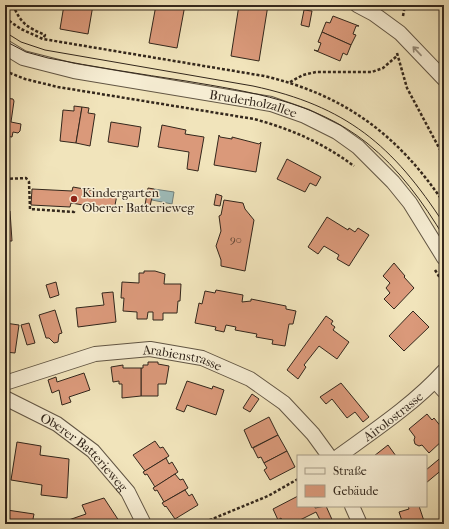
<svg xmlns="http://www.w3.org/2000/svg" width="449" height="529" font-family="'IM FELL French Canon',serif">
	<rect width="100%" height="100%" fill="#f1e4bb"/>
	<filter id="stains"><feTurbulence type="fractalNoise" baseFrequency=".005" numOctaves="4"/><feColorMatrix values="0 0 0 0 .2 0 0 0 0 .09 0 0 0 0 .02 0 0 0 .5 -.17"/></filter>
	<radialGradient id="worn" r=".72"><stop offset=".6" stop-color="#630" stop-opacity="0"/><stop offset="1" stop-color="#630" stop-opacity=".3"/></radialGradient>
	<polygon fill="#9ebcba" stroke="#73807b" points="154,189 174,192 172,204 152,200"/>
	<g fill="#da997a" stroke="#33271c">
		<polygon points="64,5 93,5 88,34 60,29"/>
		<polygon points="156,5 185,5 177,48 149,43"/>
		<polygon points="239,5 268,5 259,61 231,56"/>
		<polygon points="304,10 312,11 309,27 301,25"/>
		<polygon points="333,16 359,26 356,26 353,34 356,35 351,45 322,32 326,22 330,23"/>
		<polygon points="322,32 351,45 347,55 343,53 340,61 314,50 318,51 321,43 318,42"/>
		<polygon points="5,98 13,99 14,101 11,122 21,124 20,131 18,133 13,132 12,137 5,136"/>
		<polygon points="74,106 82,107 76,143 60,141 63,110 74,111"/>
		<polygon points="82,107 89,108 88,113 95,114 90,146 76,143"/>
		<polygon points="111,122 141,127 138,147 108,142"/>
		<polygon points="162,125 186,130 185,134 204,137 198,171 187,169 189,152 158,147"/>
		<polygon points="219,135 220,137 232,139 232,137 259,144 261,142 256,172 214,165"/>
		<polygon points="287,159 321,177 316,186 310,183 305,192 277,179"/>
		<polygon points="73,187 117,195 114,210 71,203 70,207 31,205 32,189 72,191"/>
		<polygon points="148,188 154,189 150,206 145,205"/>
		<polygon points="216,194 222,196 220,206 214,205"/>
		<polygon points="224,200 243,203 245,209 254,220 245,271 221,266 221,260 216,246 221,231 219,216 221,215"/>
		<polygon points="5,211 10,211 12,241 5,241"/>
		<polygon points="327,217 348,230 349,228 355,232 358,228 369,235 349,266 337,259 339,255 324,246 318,254 308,247"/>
		<polygon points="394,263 405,276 404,277 414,288 394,309 384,299 390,293 386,288 390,283 383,276"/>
		<polygon points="144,271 155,271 165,274 164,284 181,284 180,301 178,301 177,313 163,313 163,320 153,320 153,312 148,312 147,319 137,319 137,312 123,311 124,298 121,298 122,282 139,283 139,273 144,273"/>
		<polygon points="56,282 59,295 50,298 46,285"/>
		<polygon points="216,290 243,295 242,302 251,301 251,299 286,306 286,309 296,311 293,324 289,324 285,346 272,344 273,340 256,337 257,334 235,330 236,327 226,325 224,332 215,330 216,327 195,323 199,303 202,304 205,291 215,293"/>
		<polygon points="113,292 116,322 78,327 76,308 104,305 102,293"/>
		<polygon points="55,310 62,333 59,334 58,342 54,343 49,338 46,338 39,315"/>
		<polygon points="413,311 429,327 404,351 389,336"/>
		<polygon points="326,316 333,321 331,324 335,327 333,330 349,342 337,359 319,346 304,365 306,367 298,379 287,370"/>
		<polygon points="5,323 19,325 15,353 5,352"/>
		<polygon points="29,323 35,343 27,345 21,325"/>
		<polygon points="148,362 158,362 158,364 169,366 166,384 158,384 158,396 141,396 141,368 143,368 143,365 148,365"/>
		<polygon points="123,365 123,368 141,368 141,396 122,398 122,384 119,384 119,381 113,382 111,367"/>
		<polygon points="84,373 90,390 69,397 71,402 62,405 59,390 52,393 48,380 56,377 57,382"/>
		<polygon points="187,381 212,389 213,386 224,390 216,415 187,405 184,412 176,409"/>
		<polygon points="341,383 369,417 363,422 355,412 347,418 332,399 326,404 320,397"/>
		<polygon points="252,394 259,399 250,412 243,408"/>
		<polygon points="427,414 432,420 434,418 442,428 441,430 444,433 444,439 429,453 422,445 419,446 415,444 414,440 415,437 409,429"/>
		<polygon points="269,417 278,435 252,448 244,430"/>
		<polygon points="278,435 287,451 264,463 261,457 258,458 253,448"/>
		<polygon points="155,441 160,448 163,447 169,456 145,471 133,455"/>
		<polygon points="17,442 41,446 40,455 69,459 67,498 41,495 42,485 11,480"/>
		<polygon points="388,445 396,456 374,456"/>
		<polygon points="287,451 295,467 270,480 264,470 267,468 264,463"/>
		<polygon points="444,455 444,468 426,483 426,470"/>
		<polygon points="166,458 169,464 172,462 178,472 155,487 147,474 145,475 143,472"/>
		<polygon points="175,474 180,480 183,479 188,488 164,502 157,490 155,491 153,488"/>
		<polygon points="185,490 189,496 192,494 198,505 175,519 166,506 165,507 162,503"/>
		<polygon points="298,496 298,506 315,506 315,508 326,506 334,524 322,524 316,512 292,524 284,524 281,518 278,520 273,509"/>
		<polygon points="104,498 121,524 57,524 86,514 82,505"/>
		<polygon points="408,506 419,506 425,524 403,524 399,512 409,509"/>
		<polygon points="7,510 34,514 32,524 5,524"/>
	</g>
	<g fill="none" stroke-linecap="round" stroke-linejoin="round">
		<defs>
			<g id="street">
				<polyline points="357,5 374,14 400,33 444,79"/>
				<path id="s1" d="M5 47 23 58 74 71 271 104 305 116 337 132 358 147 393 182 410 203 444 258"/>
				<polyline points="435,381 444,391"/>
				<path id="s2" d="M5 383 95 354 150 349 202 358 250 379 284 403 313 434 329 456"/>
				<path id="s3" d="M5 398 57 424 93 451 128 492 144 524"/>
				<path id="s4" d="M339 456C375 430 414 404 444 371"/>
				<polyline points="352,506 360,524"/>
			</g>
		</defs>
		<use href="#street" stroke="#625644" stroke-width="16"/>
		<g stroke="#33271c" stroke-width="2.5" stroke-dasharray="3 2" stroke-linecap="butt">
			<path d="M13 5C21 24 27 27 45 35L43 39"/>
			<polyline points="5,8 11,5"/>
			<polyline points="403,16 405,5"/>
			<path d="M5 18 21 29 43 39 264 76C345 95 398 135 444 203"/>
			<polyline points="397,53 407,88 444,157"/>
			<path d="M5 71 25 79 58 87 254 119C291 129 323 143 354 166"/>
			<polyline points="290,82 303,75 316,72 372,72 383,68 397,56"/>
			<polyline points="5,179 26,178 29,182 30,209 74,212 74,210"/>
			<polyline points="435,270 444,284"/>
			<polyline points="200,524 268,496 298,479"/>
		</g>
		<use href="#street" stroke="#f6edd3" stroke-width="14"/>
		<g stroke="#33271c" stroke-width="1">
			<path d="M5 32 21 42 45 50 253 86C346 106 393 145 444 224"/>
			<path d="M5 41 26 52 48 58C94 67 140 74 186 81 251 92 314 101 367 143 399 169 423 202 444 237"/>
		</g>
	</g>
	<defs><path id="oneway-shaft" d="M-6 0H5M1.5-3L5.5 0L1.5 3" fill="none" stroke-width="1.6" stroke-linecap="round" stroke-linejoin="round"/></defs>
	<use stroke="#948a78" href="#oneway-shaft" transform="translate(417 51) rotate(-133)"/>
	<circle fill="#8f2418" stroke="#f6edd3" stroke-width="1.5" cx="74" cy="199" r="4"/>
	<g text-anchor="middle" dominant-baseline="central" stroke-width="3" stroke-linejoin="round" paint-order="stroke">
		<g font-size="11" fill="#5d4434">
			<text x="236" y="239">90</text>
		</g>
		<g font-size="13" fill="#33271c" stroke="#f6edd3">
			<text stroke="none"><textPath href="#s1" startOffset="256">Bruderholzallee</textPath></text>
			<text stroke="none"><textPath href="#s2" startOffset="183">Arabienstrasse</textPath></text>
			<text stroke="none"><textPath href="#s4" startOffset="67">Airolostrasse</textPath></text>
			<text stroke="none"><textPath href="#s3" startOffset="97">Oberer Batterieweg</textPath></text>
		</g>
		<g font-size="13" fill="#33271c" stroke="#f6edd3" text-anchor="start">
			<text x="82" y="192">Kindergarten<tspan x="82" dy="15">Oberer Batterieweg</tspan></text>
		</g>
	</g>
	<rect width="449" height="529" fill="none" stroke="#f1e4bb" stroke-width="20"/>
	<rect x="6" y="6" width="437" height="517" fill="none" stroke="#33271c" stroke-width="2"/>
	<rect x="10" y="10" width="429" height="509" fill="none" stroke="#33271c"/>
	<rect x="297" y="455" width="130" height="52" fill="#f6edd3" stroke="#a89e8a"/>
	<rect x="305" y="468" width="20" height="6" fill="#f6edd3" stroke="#a89e8a"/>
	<text x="333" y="475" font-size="12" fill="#33271c">Straße</text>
	<rect x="305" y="485" width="20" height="12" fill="#da997a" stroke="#a89e8a"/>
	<text x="333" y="495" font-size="12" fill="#33271c">Gebäude</text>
	<rect width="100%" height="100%" filter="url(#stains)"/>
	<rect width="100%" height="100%" fill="url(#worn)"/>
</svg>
